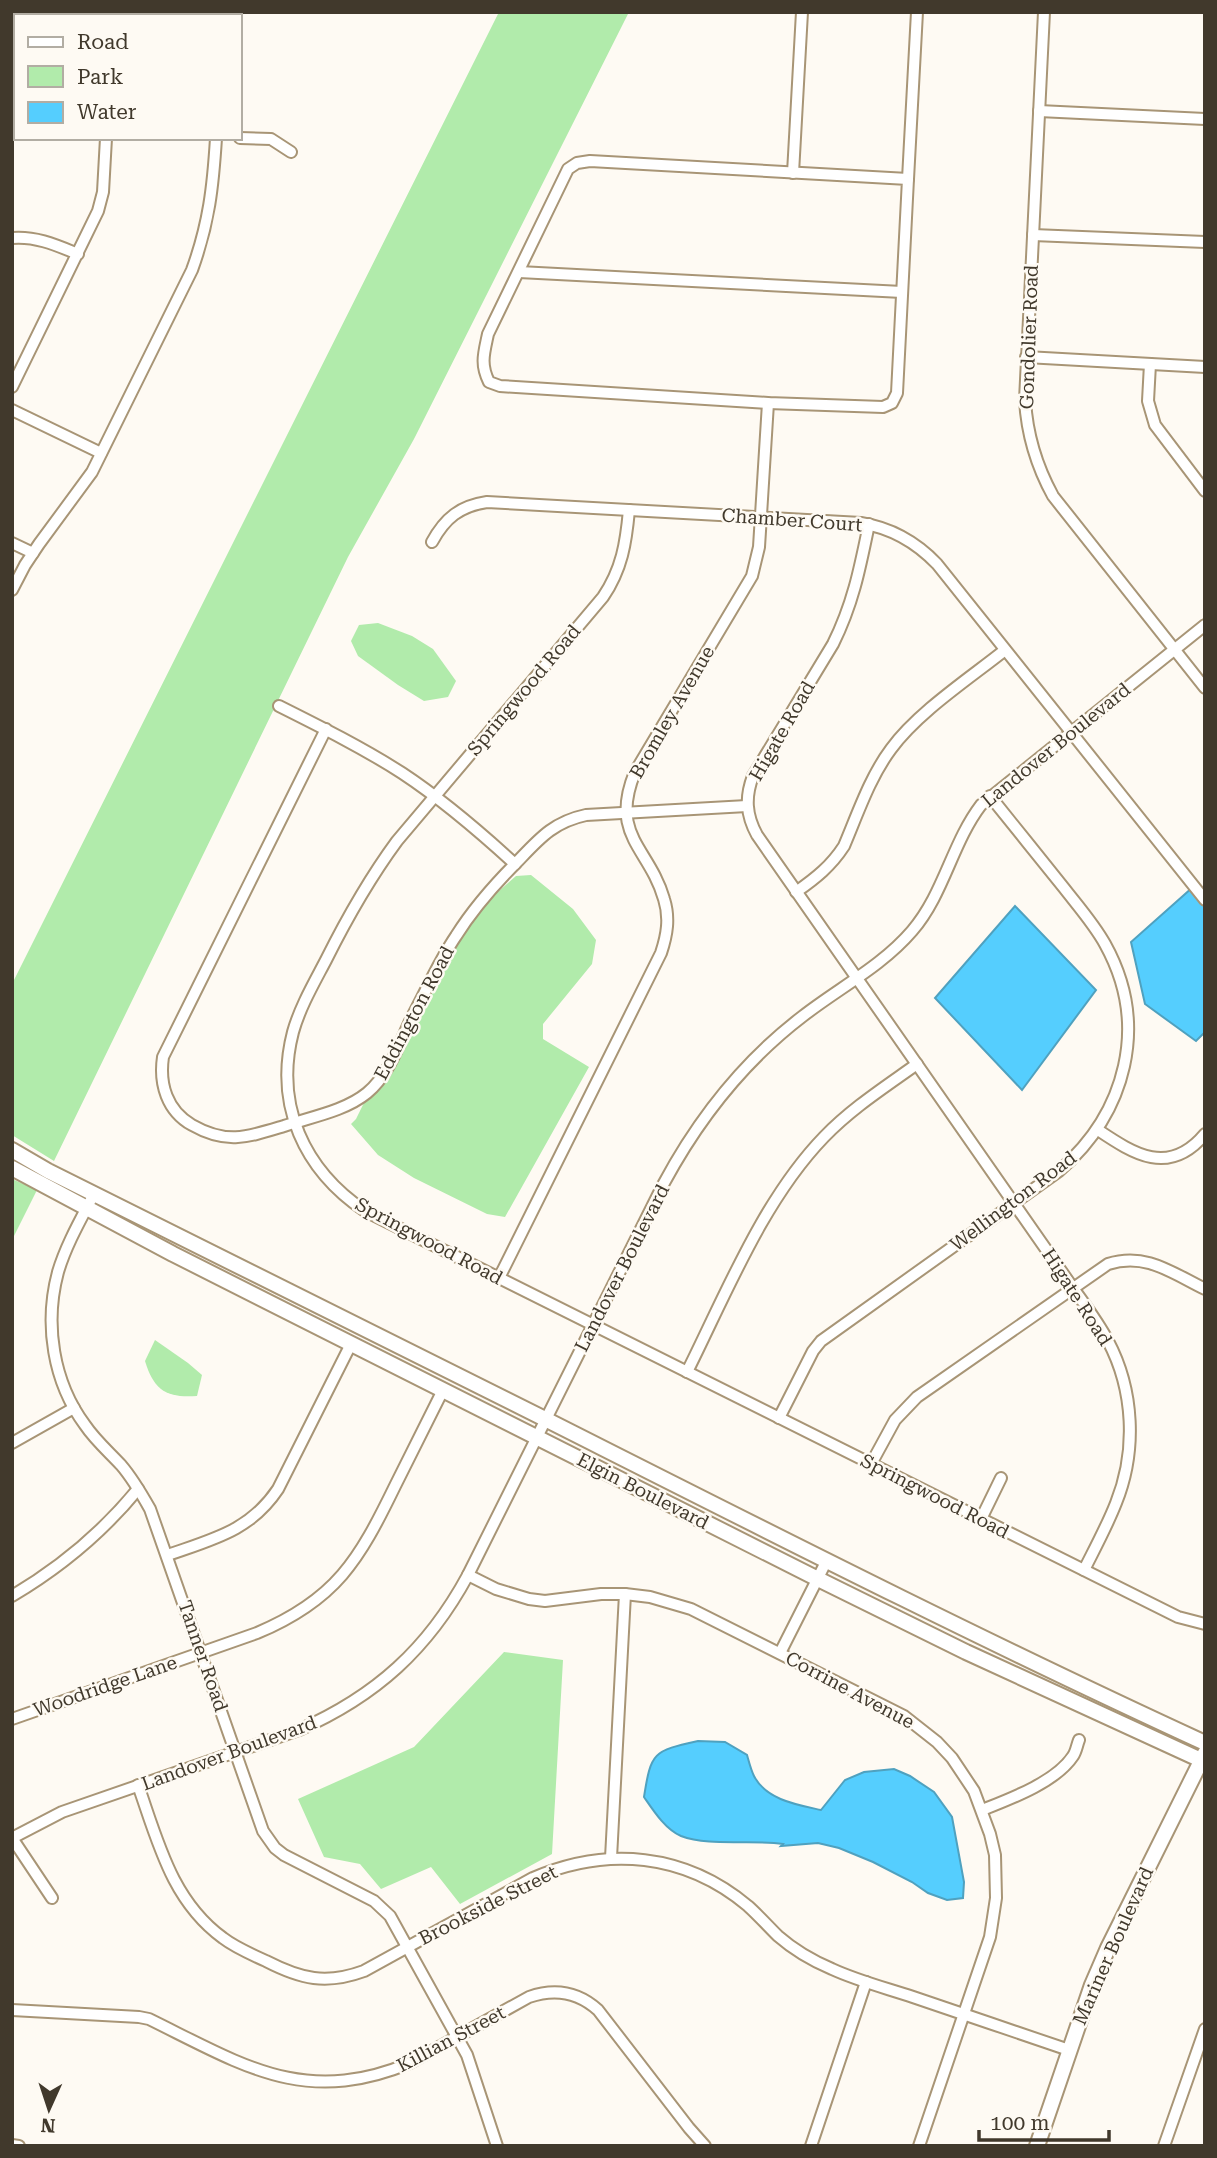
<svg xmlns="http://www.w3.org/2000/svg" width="1217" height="2158" font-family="'Roboto Serif',serif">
	<rect width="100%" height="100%" fill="#fefaf3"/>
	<g fill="#b1ebab">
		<polygon points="499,12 629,12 414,439 348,557 54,1161 12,1135 12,984"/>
		<polygon points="378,623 412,636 433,649 456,681 448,697 424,701 398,685 358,656 351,641 359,625"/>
		<polygon points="531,875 573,909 596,940 592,964 543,1024 543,1039 589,1067 505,1217 487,1214 414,1178 378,1155 351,1124 356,1119 385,1060 443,962 481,907 516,876"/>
		<polygon points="12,1179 37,1190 12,1240"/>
		<path d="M155 1340 188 1363 202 1375 197 1396C167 1398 154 1391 145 1361Z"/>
		<polygon points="504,1652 563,1660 552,1854 460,1904 431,1867 381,1889 360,1864 324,1857 298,1799 414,1747"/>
	</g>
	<g fill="#55cefe" stroke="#4fa1bf" stroke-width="2">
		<polygon points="1193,887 1205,902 1205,1032 1196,1041 1145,1004 1131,942"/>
		<polygon points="1015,906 1096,990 1022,1090 935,998"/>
		<path d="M698 1741 725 1742 747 1755C749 1762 751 1770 754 1776 766 1800 798 1805 821 1810L845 1780 864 1772 894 1769 910 1776 934 1792 952 1817 964 1882 963 1898 947 1900 928 1893 912 1882 873 1862 839 1848 818 1843 781 1846 783 1844C752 1839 709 1847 681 1836 665 1829 653 1810 644 1797 651 1752 653 1751 698 1741Z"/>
	</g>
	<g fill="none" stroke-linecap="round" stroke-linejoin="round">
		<defs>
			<g id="minor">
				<path d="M1044 12 1025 400C1027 435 1036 465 1053 496L1205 688"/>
				<polyline points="1039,111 1205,119"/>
				<polyline points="12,129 16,129"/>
				<polyline points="240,138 271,139 291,152"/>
				<path d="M590 161 908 179 897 393 892 403 883 407 768 403 500 386 489 382C480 364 484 353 488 334L568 169 577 163Z"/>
				<polyline points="793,173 802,12"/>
				<polyline points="908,179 917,12"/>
				<polyline points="1033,235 1205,242"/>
				<path d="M12 238C36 236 56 245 78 254"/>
				<polyline points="519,272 902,292"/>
				<polyline points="1026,357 1205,367"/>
				<polyline points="1150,364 1148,401 1155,425 1205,491"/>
				<polyline points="12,387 98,211 103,192 106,138"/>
				<polyline points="12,410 101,453"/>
				<path d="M629 510C626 543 622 569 603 597L397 841C369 879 347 918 326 960 314 983 300 1007 293 1032 274 1105 304 1170 365 1211L1178 1617 1205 1624"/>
				<path d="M869 524C860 568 853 604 833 644L753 776C745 797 746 815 757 835L1073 1288C1085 1305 1098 1322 1108 1341 1134 1390 1137 1451 1116 1503 1107 1526 1095 1548 1084 1570"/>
				<path d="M432 542C445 518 460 506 487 502L861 523C892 528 916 542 937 564L1205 900"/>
				<polyline points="12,543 33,553"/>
				<path d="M12 590 25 565 39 544 92 472 192 270C209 223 213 187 216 138"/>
				<path d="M279 706C321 727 363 748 402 773 443 800 479 831 515 864"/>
				<path d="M326 729 163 1057C159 1084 167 1111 192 1125 227 1145 248 1137 284 1126 311 1117 345 1111 367 1093 390 1074 400 1041 413 1015 427 989 439 961 456 936 473 909 494 885 517 862 539 839 553 822 586 815L747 806"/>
				<path d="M796 892C816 878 831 866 844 846 858 813 870 777 891 749 918 712 970 678 1005 650"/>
				<path d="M1098 1130C1134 1154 1169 1177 1205 1134"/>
				<path d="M94 1194C81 1219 66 1245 58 1272 44 1324 53 1382 85 1425 95 1440 109 1452 121 1465 133 1479 141 1493 150 1509L263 1831 275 1848 284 1855 374 1901 390 1916 467 2055 497 2146"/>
				<path d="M499 1278 661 953C667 935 670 918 664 899 649 847 609 836 635 772L752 576 759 547 768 403"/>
				<path d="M687 1372C726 1294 763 1200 824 1137 852 1108 885 1087 917 1064"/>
				<path d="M779 1418 813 1351 821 1341 1059 1171C1126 1113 1150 1025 1105 944 1094 924 1078 906 1064 888 1039 857 1015 827 990 796"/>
				<polyline points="12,1443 74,1408"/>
				<path d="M871 1464 895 1420 917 1397 1108 1264C1146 1252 1172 1273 1205 1289"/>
				<polyline points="981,1519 1001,1478"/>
				<path d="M168 1555C213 1539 250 1531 278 1489L351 1344"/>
				<polyline points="468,1575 496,1589 529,1599 545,1601 601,1594 625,1594 650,1597 691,1609 904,1716 937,1742 952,1758 974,1791 990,1834 995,1855 996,1898 990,1937 919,2146"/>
				<path d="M12 1596C61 1567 102 1533 138 1489"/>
				<polyline points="780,1653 826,1562"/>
				<path d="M12 1719 257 1633C336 1600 359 1560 395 1486 411 1454 427 1422 443 1390"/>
				<path d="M138 1785C158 1842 172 1901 223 1938 236 1948 251 1954 266 1961 301 1979 326 1985 364 1971L533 1878C607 1846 685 1853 748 1906 758 1915 768 1926 778 1936 794 1950 813 1961 832 1969 858 1981 886 1988 913 1997 965 2015 1017 2032 1069 2050"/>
				<path d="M982 1810C1010 1799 1056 1782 1073 1756 1076 1752 1077 1745 1079 1740"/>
				<polyline points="611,1858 625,1594"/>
				<path d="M52 1898 12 1838 62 1812 299 1730C376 1696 428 1649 468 1575L664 1183C699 1118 744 1061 803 1016 839 988 882 966 912 931 944 894 952 843 981 805L1205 625"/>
				<path d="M12 2010 139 2017 149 2019C243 2065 304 2107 410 2063L529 1997C555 1988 578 1992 598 2010L689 2128 705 2146"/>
				<polyline points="12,2145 19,2146"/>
				<polyline points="811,2146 866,1982"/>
				<polyline points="1164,2146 1205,2029"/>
			</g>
			<g id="major">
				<path d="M12 1150 48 1171C214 1254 381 1336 547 1420 765 1530 983 1641 1205 1743"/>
				<polyline points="12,1168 173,1254 818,1579 966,1652 1201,1760"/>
				<polyline points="1037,2146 1092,1985 1108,1948 1205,1753"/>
			</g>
		</defs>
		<use href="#minor" stroke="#a89576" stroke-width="14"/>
		<use href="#major" stroke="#a89576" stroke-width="18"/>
		<use href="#minor" stroke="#fff" stroke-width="10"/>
		<use href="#major" stroke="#fff" stroke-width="14"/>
	</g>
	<g text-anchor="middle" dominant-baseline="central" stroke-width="5" stroke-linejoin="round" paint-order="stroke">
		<g font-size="19" fill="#41392c" stroke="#fefaf3">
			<text transform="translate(1029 337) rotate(-88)">Gondolier Road</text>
			<text transform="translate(792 520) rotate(4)">Chamber Court</text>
			<text transform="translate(524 690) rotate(-50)">Springwood Road</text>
			<text transform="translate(672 712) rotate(-60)">Bromley Avenue</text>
			<text transform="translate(782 731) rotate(-60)">Higate Road</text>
			<text transform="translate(1056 745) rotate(-39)">Landover Boulevard</text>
			<text transform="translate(414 1013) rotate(-62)">Eddington Road</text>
			<text transform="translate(1013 1201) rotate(-37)">Wellington Road</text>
			<text transform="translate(429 1241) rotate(28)">Springwood Road</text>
			<text transform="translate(622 1268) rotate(-63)">Landover Boulevard</text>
			<text transform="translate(1077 1297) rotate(57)">Higate Road</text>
			<text transform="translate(643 1491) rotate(27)">Elgin Boulevard</text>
			<text transform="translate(935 1496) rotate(27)">Springwood Road</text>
			<text transform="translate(203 1656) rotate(71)">Tanner Road</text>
			<text transform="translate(105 1686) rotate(-19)">Woodridge Lane</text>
			<text transform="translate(850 1690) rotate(28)">Corrine Avenue</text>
			<text transform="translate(229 1753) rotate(-20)">Landover Boulevard</text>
			<text transform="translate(488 1905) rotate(-27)">Brookside Street</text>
			<text transform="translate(1113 1946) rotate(-66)">Mariner Boulevard</text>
			<text transform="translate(451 2039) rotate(-28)">Killian Street</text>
		</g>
	</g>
	<rect width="1217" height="2158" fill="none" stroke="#41392c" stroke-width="28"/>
	<rect x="14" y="14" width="228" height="126" fill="#fefaf3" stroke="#b2ada3" stroke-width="2"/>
	<rect x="28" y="37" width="35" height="10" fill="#ffffff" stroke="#b2ada3" stroke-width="2"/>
	<text x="77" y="49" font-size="21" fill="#41392c">Road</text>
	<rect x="28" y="66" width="35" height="21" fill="#b1ebab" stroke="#b2ada3" stroke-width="2"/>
	<text x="77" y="84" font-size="21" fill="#41392c">Park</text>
	<rect x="28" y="102" width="35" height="21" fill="#55cefe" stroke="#b2ada3" stroke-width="2"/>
	<text x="77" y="119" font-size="21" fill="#41392c">Water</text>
	<g transform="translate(49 2109) rotate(183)" stroke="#fefaf3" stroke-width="5" paint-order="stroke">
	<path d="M0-5L12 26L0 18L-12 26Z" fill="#41392c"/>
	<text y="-10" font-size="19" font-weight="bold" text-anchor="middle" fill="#41392c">N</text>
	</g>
	<path d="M979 2130v10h130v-10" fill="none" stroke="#41392c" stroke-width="3.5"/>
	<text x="990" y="2130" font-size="21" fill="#41392c" stroke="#fefaf3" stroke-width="5" paint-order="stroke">100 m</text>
</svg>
